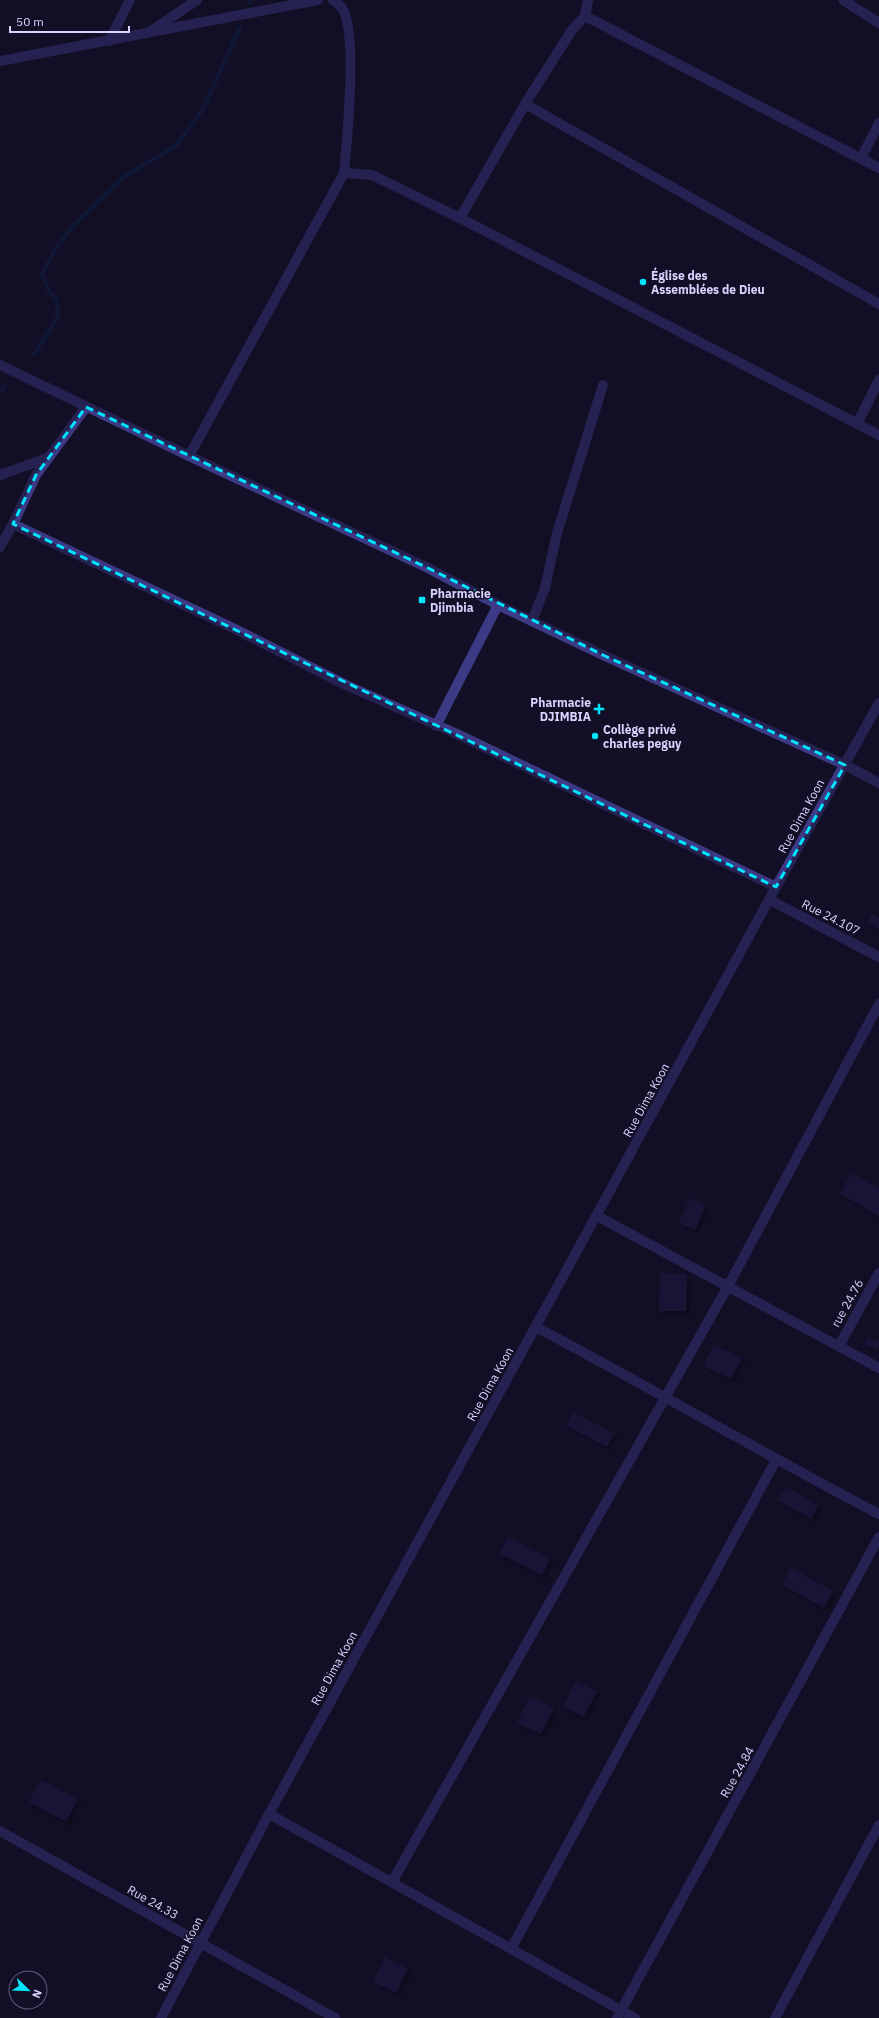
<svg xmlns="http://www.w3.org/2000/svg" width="879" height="2018" font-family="'IBM Plex Sans',sans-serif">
	<defs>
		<filter id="shadow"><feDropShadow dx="3.5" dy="3.5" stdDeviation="1" flood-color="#0009"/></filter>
	</defs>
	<rect width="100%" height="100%" fill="#130f26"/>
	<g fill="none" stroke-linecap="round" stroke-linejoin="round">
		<g stroke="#0c2248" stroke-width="4.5">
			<polyline points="250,3 251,0"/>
			<polyline points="34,354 58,317 57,300 49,291 42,274 57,246 76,223 126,175 176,146 203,109 240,28"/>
			<polyline points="0,391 5,386"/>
		</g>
	</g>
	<g fill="#241b47" filter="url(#shadow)">
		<polygon points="872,914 879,917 879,929 868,924"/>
		<polygon points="851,1173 879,1188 879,1216 840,1194"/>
		<polygon points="690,1198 706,1205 695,1230 679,1223"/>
		<polygon points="660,1273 687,1274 686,1311 659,1311"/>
		<polygon points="868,1337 879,1342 878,1350 864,1344"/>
		<polygon points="714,1345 742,1358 731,1379 703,1366"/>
		<polygon points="573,1412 614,1434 607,1447 566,1426"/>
		<polygon points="786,1487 818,1505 811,1519 778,1500"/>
		<polygon points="508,1537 550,1559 542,1575 499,1553"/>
		<polygon points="791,1568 833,1591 824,1608 782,1585"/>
		<polygon points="576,1681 597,1691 584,1717 563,1707"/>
		<polygon points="530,1696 554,1708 541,1734 517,1723"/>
		<polygon points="41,1780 78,1799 66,1822 29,1802"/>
		<polygon points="385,1957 408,1969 396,1993 373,1982"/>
	</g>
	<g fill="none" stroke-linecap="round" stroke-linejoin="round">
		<g stroke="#3d3a85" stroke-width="10">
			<path d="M333 0C336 2 340 5 342 8 358 31 347 142 344 173"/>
			<polyline points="843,0 879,23"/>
			<polyline points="585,16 879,168"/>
			<polyline points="151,31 197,0"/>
			<polyline points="109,41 130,0"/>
			<polyline points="0,61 318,0"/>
			<polyline points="525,104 879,304"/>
			<polyline points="861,158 879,123"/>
			<polyline points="460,218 525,104 572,30 585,16 588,0"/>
			<polyline points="0,365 189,456 428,568 498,605 605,656 845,765 879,783"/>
			<polyline points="86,407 36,475 13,524 235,629 348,686 457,734 776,887"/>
			<polyline points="857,424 879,380"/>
			<polyline points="189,456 344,173 372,175 460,218 879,435"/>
			<polyline points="0,475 47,458"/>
			<polyline points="0,547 13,524"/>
			<polyline points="532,621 545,588 557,533 603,385"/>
			<polyline points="436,726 498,605"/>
			<polyline points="770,900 879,957"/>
			<polyline points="597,1216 879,1368"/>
			<path d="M536 1327C651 1388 764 1454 879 1514"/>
			<polyline points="839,1346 879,1273"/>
			<polyline points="269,1814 635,2018"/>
			<polyline points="0,1831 335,2018"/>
			<polyline points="392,1882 727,1288 879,1004"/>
			<polyline points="511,1949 776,1460"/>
			<polyline points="161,2018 269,1814 776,887 879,703"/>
			<polyline points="617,2018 879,1537"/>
			<polyline points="775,2018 879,1825"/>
		</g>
	</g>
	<path d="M0 0H879V2018H0ZM86 407 428 568 605 656 845 765 776 887 13 524 36 475Z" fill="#130f26" fill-opacity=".55" fill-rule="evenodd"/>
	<path fill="none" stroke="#00e5ff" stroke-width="3" stroke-dasharray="8 5" stroke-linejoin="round" d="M86 407 428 568 605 656 845 765 776 887 13 524 36 475Z"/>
	<g fill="#00e5ff" stroke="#130f26" stroke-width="1.5">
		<circle cx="643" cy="282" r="4"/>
		<rect x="418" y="596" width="8" height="8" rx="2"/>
		<path d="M597 703h4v4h4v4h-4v4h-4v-4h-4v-4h4z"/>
		<circle cx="595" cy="736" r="4"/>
	</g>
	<g text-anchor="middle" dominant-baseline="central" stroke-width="3" stroke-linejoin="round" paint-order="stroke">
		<g font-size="12" font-weight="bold" fill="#d9d4ff" stroke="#130f26" text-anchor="start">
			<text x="651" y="275">Église des<tspan x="651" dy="14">Assemblées de Dieu</tspan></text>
			<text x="430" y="593">Pharmacie<tspan x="430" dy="14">Djimbia</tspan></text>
			<text x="591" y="702" text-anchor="end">Pharmacie<tspan x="591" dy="14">DJIMBIA</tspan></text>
			<text x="603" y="729">Collège privé<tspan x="603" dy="14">charles peguy</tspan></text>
		</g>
		<g font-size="12" fill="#d9d4ff" stroke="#130f26">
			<text transform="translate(801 816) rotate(-61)">Rue Dima Koon</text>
			<text transform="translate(831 917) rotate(27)">Rue 24.107</text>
			<text transform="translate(646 1100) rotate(-61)">Rue Dima Koon</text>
			<text transform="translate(847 1303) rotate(-61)">rue 24.76</text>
			<text transform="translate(490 1384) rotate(-61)">Rue Dima Koon</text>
			<text transform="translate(334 1668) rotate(-61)">Rue Dima Koon</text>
			<text transform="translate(737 1772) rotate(-61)">Rue 24.84</text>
			<text transform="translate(153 1902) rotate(29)">Rue 24.33</text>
			<text transform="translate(180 1954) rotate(-62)">Rue Dima Koon</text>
		</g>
	</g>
	<g transform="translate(28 1990) rotate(113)"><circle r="19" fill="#130f26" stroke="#625e7d"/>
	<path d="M0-3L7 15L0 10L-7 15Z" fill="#00e5ff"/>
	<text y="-6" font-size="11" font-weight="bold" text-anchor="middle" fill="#d9d4ff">N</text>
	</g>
	<path d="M10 26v6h119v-6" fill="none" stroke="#d9d4ff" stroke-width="2"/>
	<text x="16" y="26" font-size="12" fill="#d9d4ff" stroke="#130f26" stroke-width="3" paint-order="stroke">50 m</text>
</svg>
